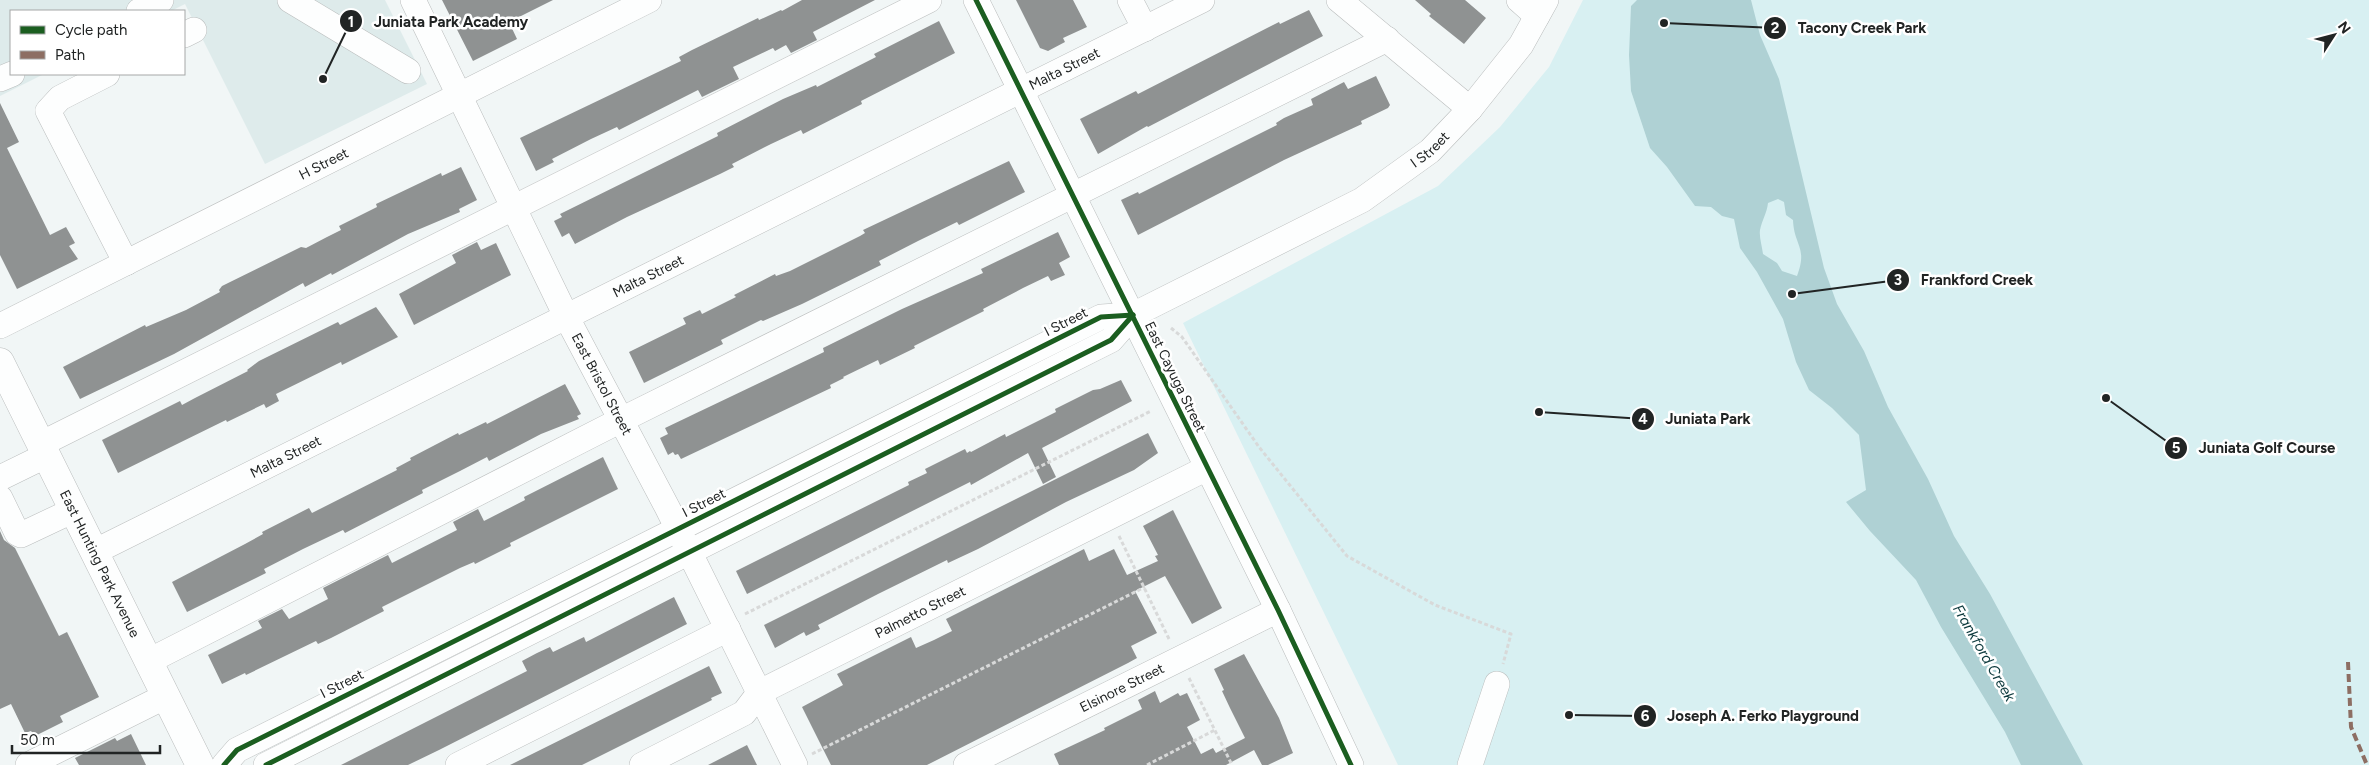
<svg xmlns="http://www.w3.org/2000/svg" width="2369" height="765" font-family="Figtree,sans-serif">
	<rect width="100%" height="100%" fill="#f1f6f6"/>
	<polygon fill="#deebeb" points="0,0 385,0 427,84 265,164 185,4 171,11 11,11 11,74 44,74 0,96"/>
	<polygon fill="#d8f0f2" points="1583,0 2369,0 2369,765 1398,765 1183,323 1438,186 1500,127 1549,67"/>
	<path fill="#afd1d4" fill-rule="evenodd" d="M1637 0H1751L1760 35 1779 79 1824 268 1837 304 1864 351 1888 407 1928 479 1954 536 1990 594 2083 765H2021L2005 732 1941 627 1916 580 1870 531 1846 502 1866 490 1859 435 1832 408 1809 390 1796 362 1783 319 1757 272 1740 248 1734 219 1722 216 1711 207 1695 206 1667 167 1650 148 1631 91 1629 55 1631 6ZM1778 199 1784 202 1786 215 1793 220C1794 246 1808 247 1797 276L1782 271 1777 263 1763 254C1762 246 1759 237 1760 230 1762 220 1767 213 1768 203Z"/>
	<g fill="#8f9292">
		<polygon points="442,0 553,0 509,22 517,39 473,61"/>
		<polygon points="802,0 875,0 813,32 817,40 791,53 786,45 775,51 773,48 733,67 739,79 702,97 698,90 619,130 617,127 591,139 552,159 554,162 536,171 520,138 681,61 679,57 692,50 758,18 759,20 781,10 782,11"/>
		<polygon points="1016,0 1073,0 1087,27 1063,38 1065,42 1048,51 1040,48"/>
		<polygon points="1415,0 1465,0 1486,18 1464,44 1429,16 1431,14"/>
		<polygon points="1309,10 1323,36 1148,127 1147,126 1098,154 1080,119 1136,91 1138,94 1279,22 1280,24"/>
		<polygon points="939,21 955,53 861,101 862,104 803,134 801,130 771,144 732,164 734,167 720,174 627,217 575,244 569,233 562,237 554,221 562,217 560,214 718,136 717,133 783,99 816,85 817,87 876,57 874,54"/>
		<polygon points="1376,76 1390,105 1388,108 1361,121 1362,124 1284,160 1138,235 1121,200 1138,192 1139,194 1277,125 1276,123 1284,118 1313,105 1311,99 1344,82 1348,89"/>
		<polygon points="0,103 19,142 7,148 50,235 66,227 75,243 69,246 78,259 17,289 0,255"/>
		<polygon points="1009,161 1025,192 959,225 957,222 918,241 879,261 881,265 802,304 763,321 761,320 721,340 723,344 644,383 629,352 686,324 683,318 700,310 702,314 736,297 734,295 775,274 776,276 790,271 860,236 865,233 863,230"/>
		<polygon points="461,167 477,200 459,209 460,212 408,234 332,275 331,273 305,287 303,283 174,354 80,399 63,367 145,325 146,327 186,310 220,292 219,290 222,286 301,247 306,248 327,237 341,230 339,226 377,207 376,204 441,173 442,176"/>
		<polygon points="1058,232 1070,257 1059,263 1065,275 1051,281 1048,276 1023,288 983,309 984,311 914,346 915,348 880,365 878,360 843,377 844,378 830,385 831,388 681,459 678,454 675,455 673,452 668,455 660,438 668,434 665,428 824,352 823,348 902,309 983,273 981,269"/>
		<polygon points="477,242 481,250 496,243 511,275 414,325 399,294 456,263 452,255"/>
		<polygon points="376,307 398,337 342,365 341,362 276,394 279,401 266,408 264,404 227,422 226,420 118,473 102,440 180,401 182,405 195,398 248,371 247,370 259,361 338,322 340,325"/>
		<polygon points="1121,380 1132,401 1042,448 1056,477 1043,484 1028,453 971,485 970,482 747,594 736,571 909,485 908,482 927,473 925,469 965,449 967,453 970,451 971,452 1005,434 1006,437 1056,412 1055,409 1093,390 1100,389"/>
		<polygon points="565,384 581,414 577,416 579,419 541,434 489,461 487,457 460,471 422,490 423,493 345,533 343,530 303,549 264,569 266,573 187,612 172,582 245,544 263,534 262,532 309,508 312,513 397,470 396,468 411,460 410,458 458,433 459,435 486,422 487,424"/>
		<polygon points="1148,433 1158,453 1134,470 1066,502 978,549 948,563 947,560 878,594 818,625 820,629 806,636 804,632 775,648 764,625"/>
		<polygon points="603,457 618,489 510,543 511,546 475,564 474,562 460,568 382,607 384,611 331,638 318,644 316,641 246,675 245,673 222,684 208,655 262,628 258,621 282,609 289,619 328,599 323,588 388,555 392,563 457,530 453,522 478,509 484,521 525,500 524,497"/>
		<polygon points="1173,510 1222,608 1192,624 1165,576 1135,591 1157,633 1131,646 1137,658 1128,663 927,765 831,765 802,707 843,685 837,674 911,637 916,648 934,640 952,631 946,619 1084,549 1089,561 1114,549 1127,575 1158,561 1155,556 1158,555 1143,526"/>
		<polygon points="0,531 4,540 15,548 59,636 67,632 99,697 60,716 63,722 35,736 31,731 25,733 11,704 0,709"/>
		<polygon points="674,597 687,624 439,750 408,765 341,765 527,671 522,661 537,653 550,647 553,652 584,637 586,642"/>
		<polygon points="1244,654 1279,718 1293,753 1268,765 1262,765 1254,750 1226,765 1059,765 1054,754 1105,730 1104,728 1142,709 1138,700 1155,691 1160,703 1178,693 1180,696 1187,693 1200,720 1187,727 1201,754 1213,748 1216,753 1245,738 1230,708 1222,691 1224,690 1214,669"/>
		<polygon points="709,666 722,693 711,698 712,700 582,765 510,765"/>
		<polygon points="131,734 146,765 79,765 75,758 115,738 117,741"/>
		<polygon points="747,745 757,765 708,765"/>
	</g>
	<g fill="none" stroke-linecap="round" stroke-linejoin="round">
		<defs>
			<g id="minor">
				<polyline points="290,0 408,71"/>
				<path id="s1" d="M413 0 566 316 667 507 795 765"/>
				<polyline points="976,0 1278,610 1351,765"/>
				<polyline points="1130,0 1145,29"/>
				<polyline points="1339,0 1470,109"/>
				<polyline points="1519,0 1537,16"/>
				<polyline points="139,11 161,0"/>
				<polyline points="184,35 194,30"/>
				<polyline points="107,74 60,98 48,111 126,263"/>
				<polyline points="0,79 12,74"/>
				<path id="s2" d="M0 326 649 0"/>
				<polyline points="41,444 929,0"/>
				<polyline points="0,478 47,455"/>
				<polyline points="0,498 17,533 21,535 74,510"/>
				<path id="s3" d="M94 552 1202 0"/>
				<polyline points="149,661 621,420 1387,39"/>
				<polyline points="28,765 166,696"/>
				<polyline points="224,765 237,750 1101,317 1133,315"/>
				<path id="s4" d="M266 765 1111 340 1133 315 1362 200 1430 151 1470 109 1521 45 1546 0"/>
				<polyline points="458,765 728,629"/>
				<path id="s5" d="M642 765 744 713 760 692 1207 468"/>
				<path id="s6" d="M966 765 1278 610"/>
				<polyline points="1470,765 1497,684"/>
			</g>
			<g id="major">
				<path id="s7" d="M0 362 200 765"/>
			</g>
		</defs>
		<use href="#minor" stroke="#babdbd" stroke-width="26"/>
		<use href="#major" stroke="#babdbd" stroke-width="29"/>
		<g stroke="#d8d9d9" stroke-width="3" stroke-dasharray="4 2.5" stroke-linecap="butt">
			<polyline points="1171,328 1182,337 1259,447 1347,556 1435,605 1511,634 1503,664"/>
			<polyline points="1119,536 1170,641"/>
			<polyline points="745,614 1151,411"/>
			<polyline points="1189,678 1232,765"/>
			<polyline points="812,754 1145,587"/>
			<polyline points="1147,765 1215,730"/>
		</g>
		<use href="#minor" stroke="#fdfefe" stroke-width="25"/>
		<use href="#major" stroke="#fdfefe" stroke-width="28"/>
		<polyline stroke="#8d6e63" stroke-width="4" stroke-dasharray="8 4" stroke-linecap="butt" points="2348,662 2351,727 2367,765"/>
		<defs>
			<g id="cycleway">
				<polyline points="976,0 1278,610 1351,765"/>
				<polyline points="224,765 237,750 1101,317 1133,315"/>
				<polyline points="266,765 1111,340 1133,315"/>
			</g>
		</defs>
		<use href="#cycleway" stroke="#fff" stroke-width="8"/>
		<use href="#cycleway" stroke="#1b5e20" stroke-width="5"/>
	</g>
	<g text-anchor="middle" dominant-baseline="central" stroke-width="5" stroke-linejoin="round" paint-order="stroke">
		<g font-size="14" fill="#212424" stroke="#fff">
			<text stroke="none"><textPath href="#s3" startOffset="1084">Malta Street</textPath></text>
			<text stroke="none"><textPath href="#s4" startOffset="1320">I Street</textPath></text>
			<text stroke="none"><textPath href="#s2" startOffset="362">H Street</textPath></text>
			<text stroke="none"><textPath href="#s3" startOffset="619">Malta Street</textPath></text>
			<text transform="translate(1066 322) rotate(-27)">I Street</text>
			<text transform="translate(1175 377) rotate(64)">East Cayuga Street</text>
			<text stroke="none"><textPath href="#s1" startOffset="428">East Bristol Street</textPath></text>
			<text stroke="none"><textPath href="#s3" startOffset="214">Malta Street</textPath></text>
			<text transform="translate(704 503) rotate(-27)">I Street</text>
			<text stroke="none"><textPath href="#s7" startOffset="225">East Hunting Park Avenue</textPath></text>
			<text stroke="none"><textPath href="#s5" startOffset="320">Palmetto Street</textPath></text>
			<text transform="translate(342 684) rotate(-27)">I Street</text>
			<text stroke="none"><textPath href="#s6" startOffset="174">Elsinore Street</textPath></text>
		</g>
		<g font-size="15" font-style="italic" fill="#0d3a3d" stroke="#fff">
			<text transform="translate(1984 653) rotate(60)">Frankford Creek</text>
		</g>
	</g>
	<path fill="none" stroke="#212424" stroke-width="2" d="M323 79L351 21M1664 23L1775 28M1792 294L1898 280M1539 412L1643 419M2106 398L2176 448M1569 715L1645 716"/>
	<g fill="#212424" stroke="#fff" stroke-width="2">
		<circle cx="323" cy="79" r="5"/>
		<circle cx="1664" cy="23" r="5"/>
		<circle cx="1792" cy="294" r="5"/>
		<circle cx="1539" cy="412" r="5"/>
		<circle cx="2106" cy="398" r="5"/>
		<circle cx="1569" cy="715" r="5"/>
		<circle cx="351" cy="21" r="12"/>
		<circle cx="1775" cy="28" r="12"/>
		<circle cx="1898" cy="280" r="12"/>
		<circle cx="1643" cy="419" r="12"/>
		<circle cx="2176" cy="448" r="12"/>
		<circle cx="1645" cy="716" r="12"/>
	</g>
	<g font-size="15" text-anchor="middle" font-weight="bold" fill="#fff">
		<text x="351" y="27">1</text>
		<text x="1775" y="33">2</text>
		<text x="1898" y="285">3</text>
		<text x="1643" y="424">4</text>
		<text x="2176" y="453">5</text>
		<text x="1645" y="721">6</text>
	</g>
	<g font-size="15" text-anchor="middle" font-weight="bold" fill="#212424" stroke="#fff" stroke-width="5" stroke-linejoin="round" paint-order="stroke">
		<text x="451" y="27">Juniata Park Academy</text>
		<text x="1862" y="33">Tacony Creek Park</text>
		<text x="1977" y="285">Frankford Creek</text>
		<text x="1708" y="424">Juniata Park</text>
		<text x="2267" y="453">Juniata Golf Course</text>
		<text x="1763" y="721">Joseph A. Ferko Playground</text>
	</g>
	<rect x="10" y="10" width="175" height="65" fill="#ffffff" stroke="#a6a7a7"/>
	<rect x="20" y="26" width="25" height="8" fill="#1b5e20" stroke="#a6a7a7"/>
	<text x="55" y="35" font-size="15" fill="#212424">Cycle path</text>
	<rect x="20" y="51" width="25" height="8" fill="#8d6e63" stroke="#a6a7a7"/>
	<text x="55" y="60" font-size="15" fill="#212424">Path</text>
	<g transform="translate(2334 35) rotate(54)" stroke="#ffffff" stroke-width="4" paint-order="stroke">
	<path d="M0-4L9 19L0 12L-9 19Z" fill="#212424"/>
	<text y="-8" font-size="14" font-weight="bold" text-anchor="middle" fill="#212424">N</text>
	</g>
	<path d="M12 745v8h148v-8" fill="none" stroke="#212424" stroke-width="2.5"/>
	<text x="20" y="745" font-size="15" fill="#212424" stroke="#ffffff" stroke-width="4" paint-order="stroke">50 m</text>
</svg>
